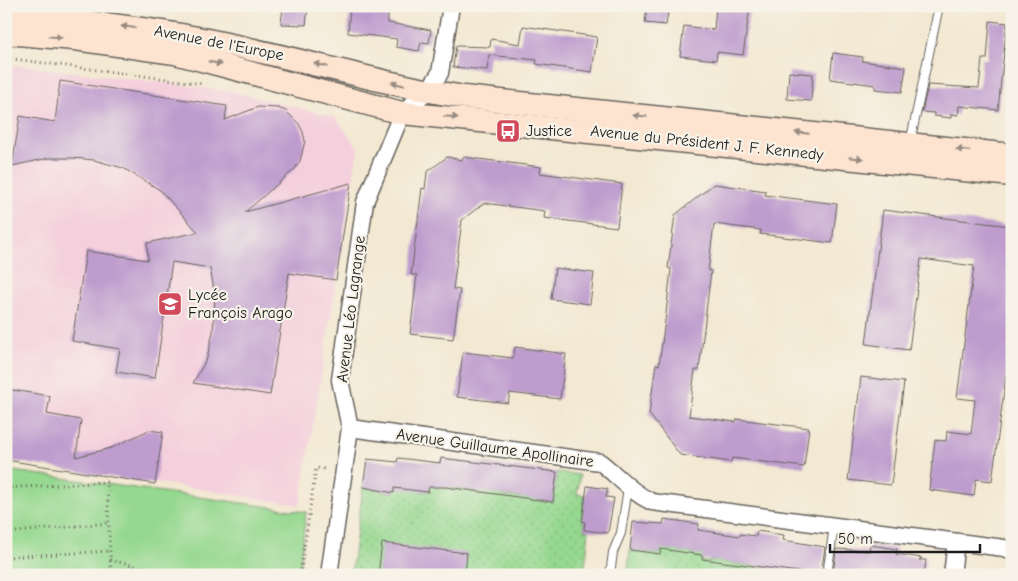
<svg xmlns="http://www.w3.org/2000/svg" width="1018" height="581" font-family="'Comic Neue',sans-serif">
	<defs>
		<pattern id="grass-dots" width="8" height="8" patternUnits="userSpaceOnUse" patternTransform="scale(1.25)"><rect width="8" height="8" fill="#95d88f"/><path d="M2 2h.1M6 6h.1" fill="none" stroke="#80b97b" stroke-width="1.8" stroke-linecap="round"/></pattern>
	</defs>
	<rect width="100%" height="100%" fill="#f7f3e8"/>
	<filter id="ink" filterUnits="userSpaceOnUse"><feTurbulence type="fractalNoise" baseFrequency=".02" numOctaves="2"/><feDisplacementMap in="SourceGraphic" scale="10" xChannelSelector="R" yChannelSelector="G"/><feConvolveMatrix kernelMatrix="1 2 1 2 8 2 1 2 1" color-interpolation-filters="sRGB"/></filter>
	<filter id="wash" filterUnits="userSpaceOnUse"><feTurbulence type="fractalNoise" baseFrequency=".0096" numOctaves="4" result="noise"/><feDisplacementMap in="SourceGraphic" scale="20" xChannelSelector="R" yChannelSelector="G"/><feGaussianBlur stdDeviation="1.12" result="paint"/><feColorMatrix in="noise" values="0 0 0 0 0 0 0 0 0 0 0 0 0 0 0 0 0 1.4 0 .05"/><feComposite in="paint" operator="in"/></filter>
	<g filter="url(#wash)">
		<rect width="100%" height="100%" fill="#f3e8d2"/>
		<polygon fill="#f4cfdc" points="6,64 230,91 335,117 358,148 300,505 6,459"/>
		<g fill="url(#grass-dots)" stroke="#587a56">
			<polygon points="433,463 440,463 437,488 472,490 480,493 484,463 492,464 488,492 502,494 502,496 544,499 544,501 553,502 557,472 580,475 577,494 585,495 582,521 585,522 584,530 589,531 584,575 351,575 363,487 394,493 395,486 428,492"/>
			<polygon points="706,531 702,561 710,562 710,560 819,575 630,575 628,569 630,550 660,554 661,547 695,554"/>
		</g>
		<polygon fill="#95d88f" stroke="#587a56" points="6,470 306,512 299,575 6,575"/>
		<g id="blocks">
			<g fill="#be9cce">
				<polygon points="283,6 308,6 306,25 281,24"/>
				<polygon points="647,6 669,6 666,25 645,23"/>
				<polygon points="716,6 750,6 743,55 717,52 716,60 680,56 684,26 714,30"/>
				<polygon points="350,7 388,13 388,23 431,30 429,43 421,42 419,51 396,47 397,39 348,33"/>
				<polygon points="990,21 1007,23 998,110 959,106 958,115 951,114 951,118 934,116 934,113 922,112 928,85 979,88 982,59 987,59"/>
				<polygon points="523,26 597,37 592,72 536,64 537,60 489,55 487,70 453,67 456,46 490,47 491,39 520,44"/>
				<polygon points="833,53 863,57 862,61 906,67 902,92 875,89 875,85 830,79"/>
				<polygon points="789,72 813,74 811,101 787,99"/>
				<polygon points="60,81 227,106 225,120 258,107 278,108 286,111 299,124 303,132 305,141 300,161 295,169 245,212 351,183 336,280 289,273 270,395 193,383 207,358 213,332 215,295 210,268 172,262 155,378 116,372 120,349 72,341 86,251 148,260 147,243 198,232 160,190 123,168 94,160 73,158 49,158 12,166 20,116 55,122"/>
				<polygon points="447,157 462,160 463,157 541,167 540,173 622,184 617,227 544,218 545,211 484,203 462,220 453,289 460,290 453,339 410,334 417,275 411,275 422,188 425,189 427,172"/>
				<polygon points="714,184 766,191 765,195 837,204 832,243 760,234 761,230 714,224 708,271 711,271 699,370 695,370 689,416 736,422 737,419 809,428 804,467 732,458 731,462 680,455 649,414 656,364 659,365 666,313 671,269 668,268 675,215"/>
				<polygon points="883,210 1009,226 1008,236 1012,236 1012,331 992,481 976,479 974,496 929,490 935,440 946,441 947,431 971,434 975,400 957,398 974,266 921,259 909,350 866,344"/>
				<polygon points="555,268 594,273 590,304 551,299"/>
				<polygon points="515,347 566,354 560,399 510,393 508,403 457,397 463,352 513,358"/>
				<polygon points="861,377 904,382 891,485 848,480"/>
				<polygon points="6,389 50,396 47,414 81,420 76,457 111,448 149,430 163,432 155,484 6,460"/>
				<polygon points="398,458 440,463 441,458 557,472 553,502 446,487 429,487 428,492 394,488 394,493 363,487 367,459 397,462"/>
				<polygon points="587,486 608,489 606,497 614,498 608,533 584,530 585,522 582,521"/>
				<polygon points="664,519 699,524 698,530 740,536 740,534 756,536 757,531 784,535 783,540 825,547 821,575 702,559 702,555 661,549 660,554 630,550 633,522 663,524"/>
				<polygon points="382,543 467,553 465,575 378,575"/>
				<polygon points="870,545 897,549 896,554 922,558 919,560 926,560 924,575 833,575 836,549 869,551"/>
			</g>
		</g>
	</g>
	<g filter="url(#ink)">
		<use href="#blocks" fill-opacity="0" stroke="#67635c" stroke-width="1"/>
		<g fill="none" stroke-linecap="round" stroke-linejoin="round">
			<defs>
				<g id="service">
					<polyline points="910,143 939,6"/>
					<polyline points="610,575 613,552 621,533 628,488"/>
					<polyline points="827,575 834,526"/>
				</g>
				<g id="minor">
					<path d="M350 428 600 462C618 476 632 493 652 502L1004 548 1012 551"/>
					<polyline points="329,575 350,428 340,380 365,202 402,113 428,91 440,73 451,6"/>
					<polyline points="952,575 956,542"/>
				</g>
				<g id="secondary">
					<path d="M6 15C82 21 157 28 231 45 309 61 386 85 464 97L1012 155"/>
					<polyline points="6,33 75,39 175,53 402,113 1012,175"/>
				</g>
			</defs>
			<use href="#service" stroke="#67635c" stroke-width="10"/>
			<use href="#minor" stroke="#67635c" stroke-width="19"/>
			<use href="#secondary" stroke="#67635c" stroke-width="25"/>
			<g stroke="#67635c" stroke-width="3" stroke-dasharray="1 4" stroke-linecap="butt">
				<polyline points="6,58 204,84"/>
				<polyline points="6,488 107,482 111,575"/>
				<polyline points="6,533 108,523"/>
				<polyline points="6,557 110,551"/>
				<polyline points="110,560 174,575"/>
				<polyline points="300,575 316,468 326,469"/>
			</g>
			<use href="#service" stroke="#fff" stroke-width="8"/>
			<use href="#minor" stroke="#fff" stroke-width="16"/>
			<use href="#secondary" stroke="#fde4d1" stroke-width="22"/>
		</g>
		<defs><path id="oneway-solid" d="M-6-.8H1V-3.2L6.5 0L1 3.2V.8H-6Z" transform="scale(1.25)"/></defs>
		<g fill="#988a80">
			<use href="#oneway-solid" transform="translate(128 27) rotate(-173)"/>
			<use href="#oneway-solid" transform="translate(55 37) rotate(5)"/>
			<use href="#oneway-solid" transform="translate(215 63) rotate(14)"/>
			<use href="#oneway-solid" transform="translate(321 65) rotate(-166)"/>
			<use href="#oneway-solid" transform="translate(398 84) rotate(-166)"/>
			<use href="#oneway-solid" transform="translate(640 116) rotate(-174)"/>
			<use href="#oneway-solid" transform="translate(451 117) rotate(5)"/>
			<use href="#oneway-solid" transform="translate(802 133) rotate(-174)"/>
			<use href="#oneway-solid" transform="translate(963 150) rotate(-174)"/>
			<use href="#oneway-solid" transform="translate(856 158) rotate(6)"/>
		</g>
	</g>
	<defs>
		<symbol id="bus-square" viewBox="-11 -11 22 22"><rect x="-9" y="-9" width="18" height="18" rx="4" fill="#d1495b" stroke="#f7f3e8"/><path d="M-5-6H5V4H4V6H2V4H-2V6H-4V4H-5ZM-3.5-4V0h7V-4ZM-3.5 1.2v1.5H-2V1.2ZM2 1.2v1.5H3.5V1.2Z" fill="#fff"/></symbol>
		<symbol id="school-square" viewBox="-11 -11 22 22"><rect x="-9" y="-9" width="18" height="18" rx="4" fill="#d1495b" stroke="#f7f3e8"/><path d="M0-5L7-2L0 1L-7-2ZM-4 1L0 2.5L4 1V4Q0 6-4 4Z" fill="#fff"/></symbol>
	</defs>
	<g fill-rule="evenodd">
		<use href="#bus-square" x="494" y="117" width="28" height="28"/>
		<use href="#school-square" x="156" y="290" width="28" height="28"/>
	</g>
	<g text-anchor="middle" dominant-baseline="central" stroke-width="4.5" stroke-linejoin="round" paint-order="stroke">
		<g font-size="16" fill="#1c1c1c" stroke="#f7f3e8">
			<text transform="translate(219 43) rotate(11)">Avenue de l'Europe</text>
			<text transform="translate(707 143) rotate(6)">Avenue du Président J. F. Kennedy</text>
			<text transform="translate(351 309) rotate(-83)">Avenue Léo Lagrange</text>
			<text transform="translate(495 448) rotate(8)">Avenue Guillaume Apollinaire</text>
		</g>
		<g font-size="16" fill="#1c1c1c" stroke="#f7f3e8" text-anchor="start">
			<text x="526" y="131">Justice</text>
			<text x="188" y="295">Lycée<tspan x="188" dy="18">François Arago</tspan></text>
		</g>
	</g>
	<rect width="1018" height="581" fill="none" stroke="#f7f3e8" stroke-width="25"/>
	<path d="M830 544v8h150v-8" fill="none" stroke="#1c1c1c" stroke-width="2.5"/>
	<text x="838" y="544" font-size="15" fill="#1c1c1c" stroke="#f7f3e8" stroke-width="4" paint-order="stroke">50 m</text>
</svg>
